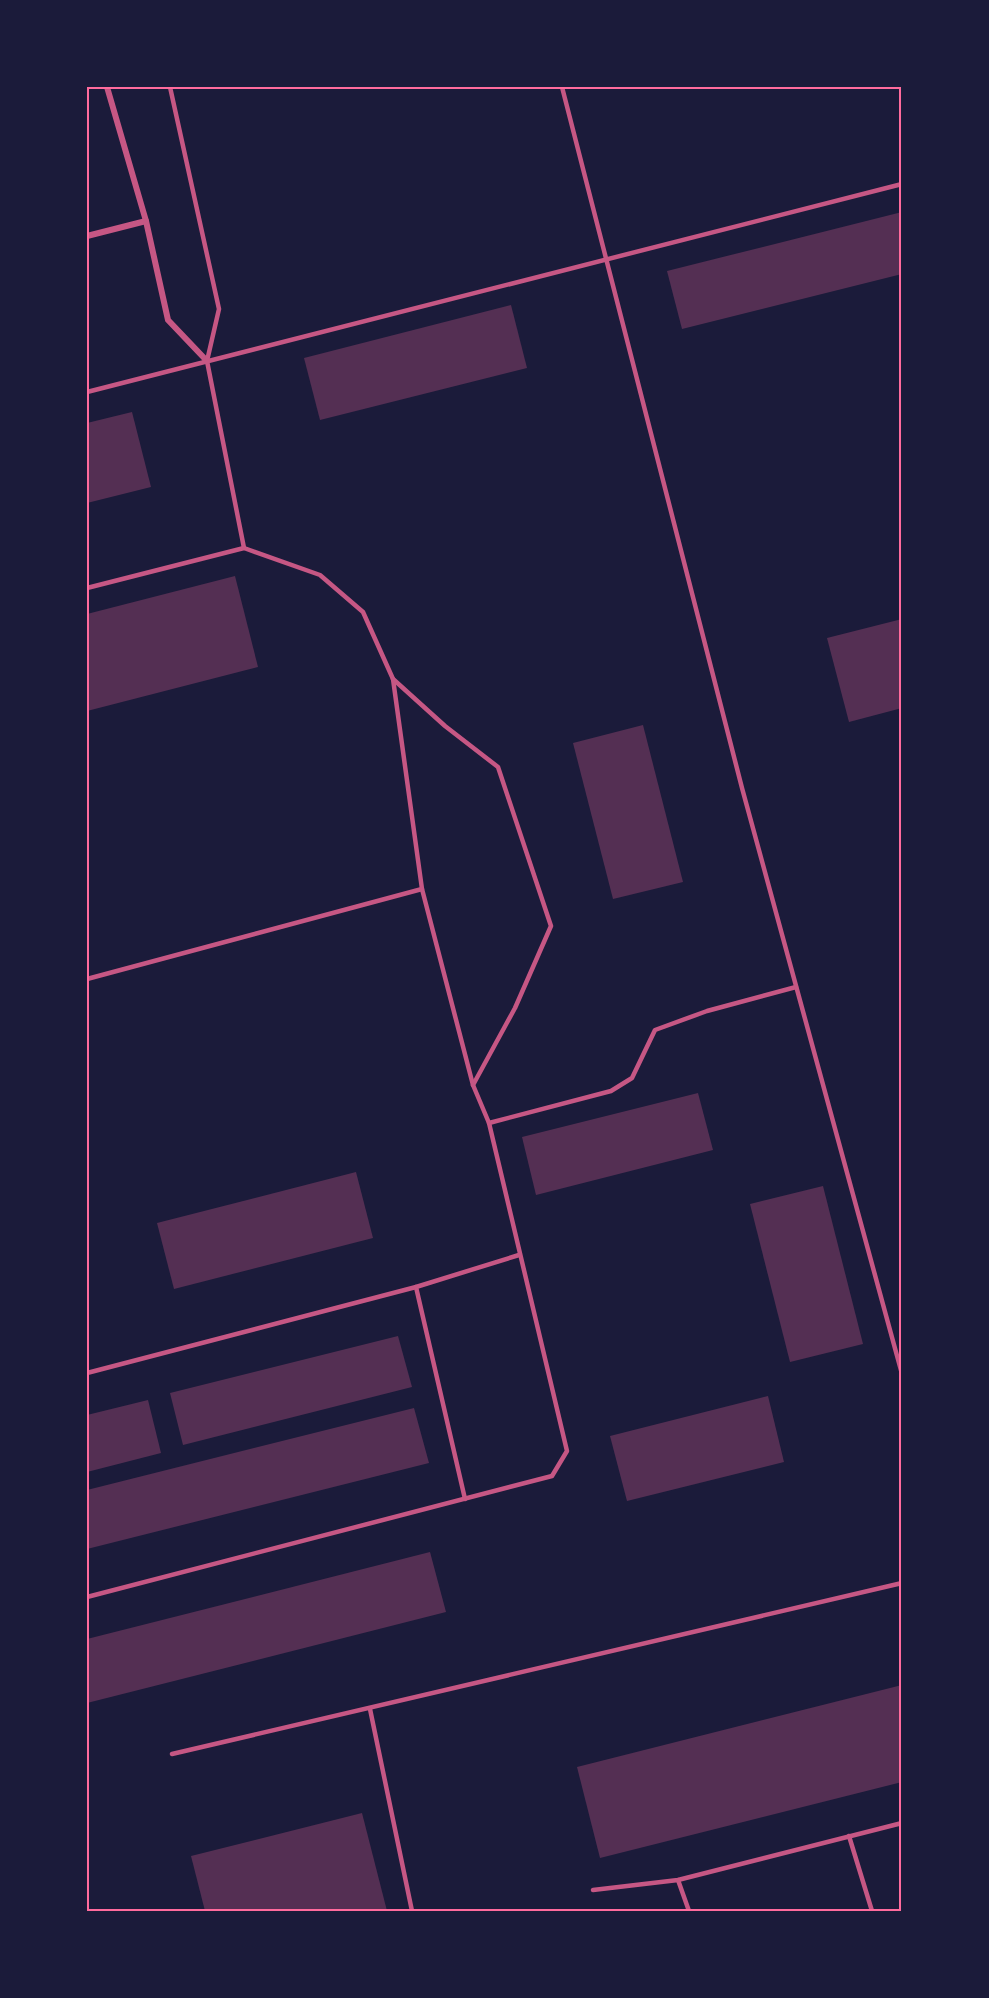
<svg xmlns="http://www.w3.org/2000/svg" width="989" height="1998" font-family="Karla,sans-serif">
	<rect width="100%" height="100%" fill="#1b1b3a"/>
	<g fill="#542f53">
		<polygon points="902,212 902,274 682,329 667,271"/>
		<polygon points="511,305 527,368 320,420 304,358"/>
		<polygon points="132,412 151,487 87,503 87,423"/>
		<polygon points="235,576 258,667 87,711 87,614"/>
		<polygon points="902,619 902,708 849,722 827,638"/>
		<polygon points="643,725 683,882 613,899 573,743"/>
		<polygon points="698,1093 713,1150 536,1195 522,1137"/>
		<polygon points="356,1172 373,1238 174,1289 157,1223"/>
		<polygon points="823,1186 863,1344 790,1362 750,1204"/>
		<polygon points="398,1336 412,1387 183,1445 170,1393"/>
		<polygon points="768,1396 784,1462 627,1501 610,1436"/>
		<polygon points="148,1400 161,1453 87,1472 87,1415"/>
		<polygon points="414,1408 429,1463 87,1549 87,1490"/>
		<polygon points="430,1552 446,1612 87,1703 87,1639"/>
		<polygon points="902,1685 902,1782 600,1858 577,1767"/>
		<polygon points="362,1813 387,1911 205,1911 191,1856"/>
	</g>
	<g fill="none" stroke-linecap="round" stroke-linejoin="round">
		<g stroke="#c65784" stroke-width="4.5">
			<polyline points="562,87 742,788 902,1374"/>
			<polyline points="87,392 902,184"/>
			<polyline points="87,588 244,548"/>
			<polyline points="393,679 445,726 498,767 551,926 515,1008 473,1085"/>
			<polyline points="87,979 422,889"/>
			<polyline points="489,1123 611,1091 632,1078 655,1030 707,1011 796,987"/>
			<polyline points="87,1373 416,1287"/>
			<polyline points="465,1499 416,1287 519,1255"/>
			<polyline points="87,1597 552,1476 567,1451 489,1123 473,1085 422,889 393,679 363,612 320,575 244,548 207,361 219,309 170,87"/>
			<polyline points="370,1709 412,1911"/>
			<polyline points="172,1754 902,1583"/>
			<polyline points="849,1836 872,1911"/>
			<polyline points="678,1880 689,1911"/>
			<polyline points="593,1890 678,1880 902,1823"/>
		</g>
		<g stroke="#c65784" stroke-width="6">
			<polyline points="107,87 146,221 168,320 207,361"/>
			<polyline points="87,236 146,221"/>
		</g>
	</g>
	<rect width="989" height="1998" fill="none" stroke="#1b1b3a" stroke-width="177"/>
	<rect x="88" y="88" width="812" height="1822" fill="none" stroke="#ff6b9d" stroke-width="2"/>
</svg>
